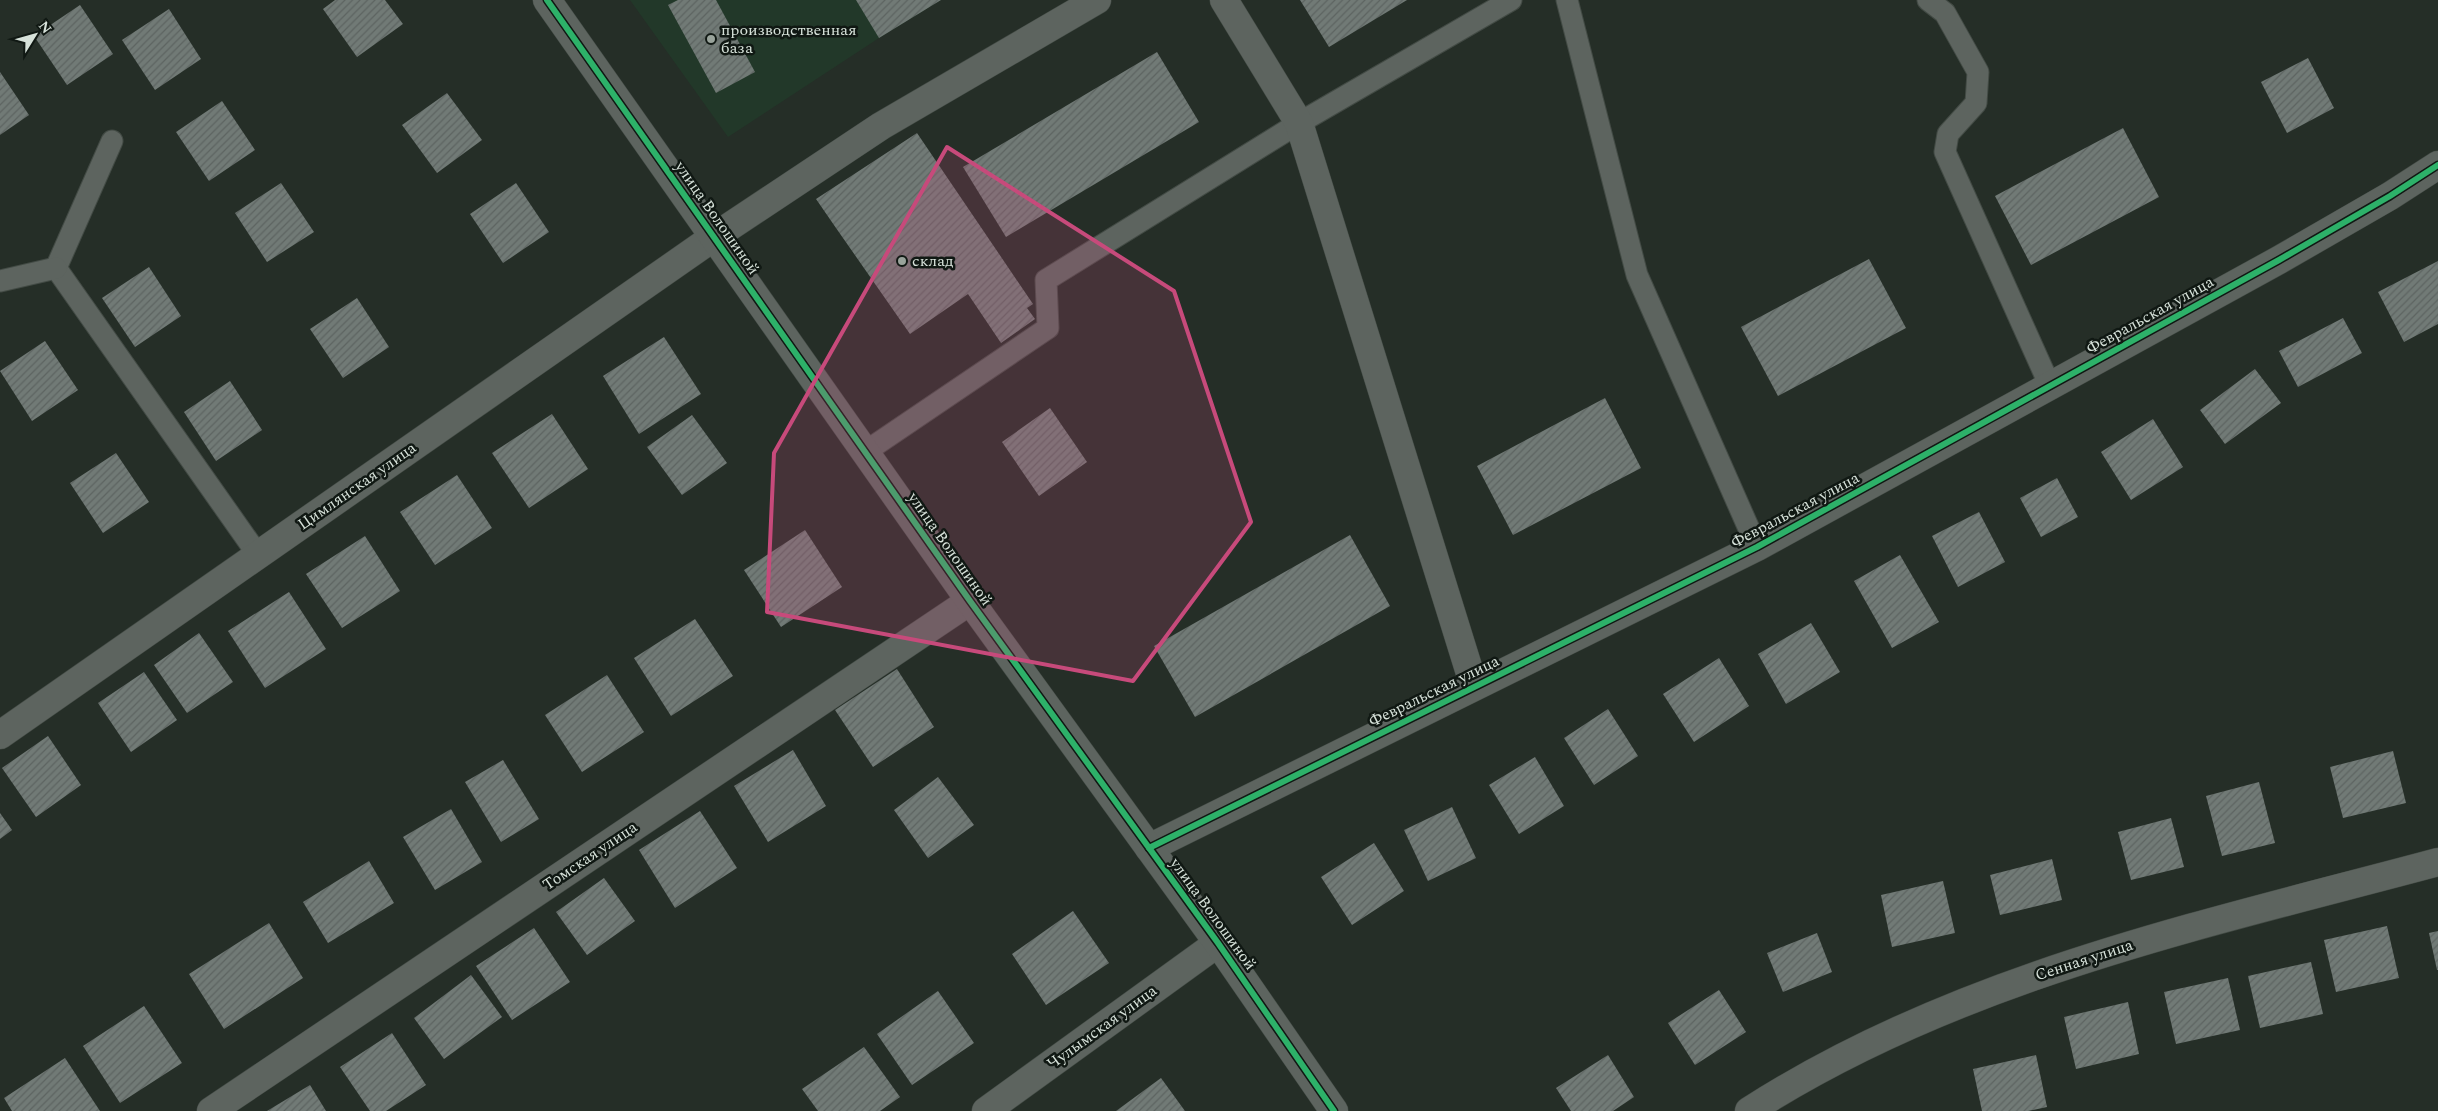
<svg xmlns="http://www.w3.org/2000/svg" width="2438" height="1111" font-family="Spectral,serif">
	<defs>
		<pattern id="building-hatch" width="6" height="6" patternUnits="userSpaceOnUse" patternTransform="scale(1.25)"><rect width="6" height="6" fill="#717a76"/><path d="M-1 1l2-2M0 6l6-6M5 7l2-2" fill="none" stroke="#5d6461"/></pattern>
	</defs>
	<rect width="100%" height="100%" fill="#252e27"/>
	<polygon fill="#223829" points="630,0 941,0 879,38 728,137"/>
	<g fill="url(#building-hatch)">
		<polygon points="335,0 385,0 403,24 357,57 323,9"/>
		<polygon points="678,0 716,0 755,72 716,93 668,5"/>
		<polygon points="856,0 941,0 879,38"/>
		<polygon points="1300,0 1407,0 1329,47"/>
		<polygon points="80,5 113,54 67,85 34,36"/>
		<polygon points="169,9 201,59 155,90 122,40"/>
		<polygon points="1157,52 1199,122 1006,237 963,167"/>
		<polygon points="2308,58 2334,108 2287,133 2261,82"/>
		<polygon points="0,72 29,115 0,135"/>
		<polygon points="447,93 482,140 437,173 402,125"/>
		<polygon points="222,101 255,150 209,181 176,132"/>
		<polygon points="2123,128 2159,197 2031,265 1995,196"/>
		<polygon points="917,133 1033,304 1027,308 1035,319 1001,343 968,294 910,334 836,228 896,188 836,228 816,199"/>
		<polygon points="281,183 314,232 267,262 235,213"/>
		<polygon points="516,183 549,232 503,263 470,214"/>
		<polygon points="1869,259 1906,328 1778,396 1741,327"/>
		<polygon points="2438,261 2438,324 2404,342 2378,292"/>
		<polygon points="149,267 181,316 135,347 102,298"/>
		<polygon points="357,298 389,347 343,378 310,329"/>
		<polygon points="2343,318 2362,353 2298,387 2279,351"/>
		<polygon points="664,337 701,394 639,434 603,376"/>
		<polygon points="45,341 78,390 32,421 0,371"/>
		<polygon points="2255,369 2281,403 2225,444 2200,410"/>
		<polygon points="230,381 262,430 216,461 184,412"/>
		<polygon points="1605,398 1641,468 1513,535 1477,466"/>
		<polygon points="1050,408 1087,462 1039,496 1002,442"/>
		<polygon points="552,414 588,469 529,508 492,453"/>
		<polygon points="692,415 727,463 682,495 647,447"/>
		<polygon points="2153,419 2183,467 2131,500 2101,452"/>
		<polygon points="116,453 149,502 103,533 70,483"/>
		<polygon points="457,475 492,528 435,565 400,512"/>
		<polygon points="2057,478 2078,517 2041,537 2020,498"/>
		<polygon points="1979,512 2005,562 1958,587 1932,536"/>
		<polygon points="805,530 842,587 781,627 744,570"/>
		<polygon points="1350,535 1390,606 1195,717 1154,646"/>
		<polygon points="365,536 400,591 342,628 306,574"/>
		<polygon points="1900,555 1939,622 1892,648 1854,581"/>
		<polygon points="289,592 326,649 265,688 228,631"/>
		<polygon points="695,619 733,676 671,716 634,658"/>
		<polygon points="1811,623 1840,672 1786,704 1758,654"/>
		<polygon points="199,633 233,682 187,713 154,665"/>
		<polygon points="1719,658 1749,706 1694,742 1663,694"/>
		<polygon points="897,669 934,727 873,767 835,710"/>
		<polygon points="144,672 177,720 131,752 98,703"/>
		<polygon points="607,675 644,732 582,772 545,715"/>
		<polygon points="1608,709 1638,756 1594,785 1564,738"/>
		<polygon points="48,736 81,785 36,817 2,768"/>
		<polygon points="793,750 826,806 768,842 734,786"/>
		<polygon points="2393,751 2406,803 2343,818 2330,767"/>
		<polygon points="1535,757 1564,806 1519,834 1489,785"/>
		<polygon points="503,760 539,819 501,842 465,782"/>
		<polygon points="938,777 974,825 928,858 894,810"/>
		<polygon points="2259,782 2275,843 2222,856 2206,796"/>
		<polygon points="1452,807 1476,858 1428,881 1404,830"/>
		<polygon points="451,809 482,862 435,890 403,837"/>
		<polygon points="700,811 737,868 675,908 639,850"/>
		<polygon points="0,813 12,830 0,839"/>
		<polygon points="2171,818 2184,867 2131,880 2118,832"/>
		<polygon points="1374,843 1404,891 1352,925 1321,877"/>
		<polygon points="2052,859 2062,900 2000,915 1990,875"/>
		<polygon points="369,861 394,903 328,943 303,902"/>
		<polygon points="604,878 635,921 587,955 556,912"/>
		<polygon points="1943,881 1955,933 1892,947 1881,895"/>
		<polygon points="1073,911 1109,963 1046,1005 1012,954"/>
		<polygon points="269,923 303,978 224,1029 189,974"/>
		<polygon points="2387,926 2399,978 2336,992 2324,940"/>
		<polygon points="534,928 570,982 512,1020 476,966"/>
		<polygon points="2438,931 2438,970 2437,970 2429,933"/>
		<polygon points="1817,933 1832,972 1783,992 1767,953"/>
		<polygon points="2311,962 2323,1014 2260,1028 2248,976"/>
		<polygon points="471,975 502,1017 444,1059 414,1018"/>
		<polygon points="2228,978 2240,1030 2176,1044 2164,992"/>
		<polygon points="1719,990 1746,1032 1695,1065 1668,1023"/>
		<polygon points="938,991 974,1043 912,1085 877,1034"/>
		<polygon points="2128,1002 2139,1054 2076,1069 2064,1017"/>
		<polygon points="144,1006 182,1063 120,1103 83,1046"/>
		<polygon points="392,1033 426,1085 386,1111 370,1111 340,1067"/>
		<polygon points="864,1047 900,1097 880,1111 818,1111 802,1089"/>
		<polygon points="1608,1055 1634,1097 1613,1111 1571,1111 1556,1088"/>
		<polygon points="2036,1055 2047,1107 2028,1111 1982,1111 1973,1069"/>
		<polygon points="65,1058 100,1111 12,1111 4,1098"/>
		<polygon points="1161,1078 1185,1111 1116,1111"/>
		<polygon points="310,1085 326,1111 267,1111"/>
	</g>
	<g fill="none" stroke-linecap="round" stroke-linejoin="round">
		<defs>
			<g id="lane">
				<polyline points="1567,0 1637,275 1757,547"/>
				<polyline points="1928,0 1945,13 1978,72 1976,103 1948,134 1945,152 2050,386"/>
				<polyline points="56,268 258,555"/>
				<polyline points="56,268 112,141"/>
				<polyline points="0,281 56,268"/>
				<polyline points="865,452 1048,328 1046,280 1299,123 1511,0"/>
			</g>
			<g id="street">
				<polyline points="1224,0 1299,123 1474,686"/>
				<polyline points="0,735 714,237 881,126 1097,0"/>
				<polyline points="1149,848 1757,547 2279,260 2390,196 2438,165"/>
				<polyline points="211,1111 970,601"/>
				<polyline points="986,1111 1218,943"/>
				<path d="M1749 1111C1957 977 2203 925 2438 862"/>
			</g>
			<polyline id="secondary" points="547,0 970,601 1218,943 1334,1111"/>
		</defs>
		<use href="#lane" stroke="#434b45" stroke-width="23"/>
		<use href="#street" stroke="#434b45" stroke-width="29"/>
		<use href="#secondary" stroke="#434b45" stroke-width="29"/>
		<use href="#lane" stroke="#5d645f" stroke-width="21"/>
		<use href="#street" stroke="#5d645f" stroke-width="28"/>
		<use href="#secondary" stroke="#5d645f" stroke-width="28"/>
		<defs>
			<g id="cycleway">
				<polyline points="547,0 970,601 1218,943 1334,1111"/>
				<polyline points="1149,848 1757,547 2279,260 2390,196 2438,165"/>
			</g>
		</defs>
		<use href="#cycleway" stroke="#101813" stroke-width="9"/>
		<use href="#cycleway" stroke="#2db169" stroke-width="6"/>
	</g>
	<path fill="#c74a7b" fill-opacity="0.2" stroke="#c74a7b" stroke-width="4" stroke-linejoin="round" d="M947 147 1174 291 1251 522 1133 681 767 612 774 453Z"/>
	<g fill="#99a39b" stroke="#101813" stroke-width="2">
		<circle cx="711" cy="39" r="5"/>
		<circle cx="902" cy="261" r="5"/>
	</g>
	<g text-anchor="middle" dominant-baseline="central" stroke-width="5" stroke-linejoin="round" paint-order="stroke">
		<g font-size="16" fill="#d7e2da" stroke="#101813" text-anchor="start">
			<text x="721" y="30">производственная<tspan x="721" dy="18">база</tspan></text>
			<text x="912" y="261">склад</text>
		</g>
		<g font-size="16" fill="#d7e2da" stroke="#101813">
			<text transform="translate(717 218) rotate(55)">улица Волошиной</text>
			<text transform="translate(2150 315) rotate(-29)">Февральская улица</text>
			<text transform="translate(357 486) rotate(-35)">Цимлянская улица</text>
			<text transform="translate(1795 510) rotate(-28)">Февральская улица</text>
			<text transform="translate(950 549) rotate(55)">улица Волошиной</text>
			<text transform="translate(1434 691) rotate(-26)">Февральская улица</text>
			<text transform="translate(590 856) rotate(-34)">Томская улица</text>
			<text transform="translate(1213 914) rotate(54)">улица Волошиной</text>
			<text transform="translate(2084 960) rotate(-18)">Сенная улица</text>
			<text transform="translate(1102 1027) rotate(-36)">Чулымская улица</text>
		</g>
	</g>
	<g transform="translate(35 35) rotate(53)" stroke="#101813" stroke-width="4" paint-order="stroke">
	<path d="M0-4L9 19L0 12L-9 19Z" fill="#d7e2da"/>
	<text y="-8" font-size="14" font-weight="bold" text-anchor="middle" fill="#d7e2da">N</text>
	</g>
</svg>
